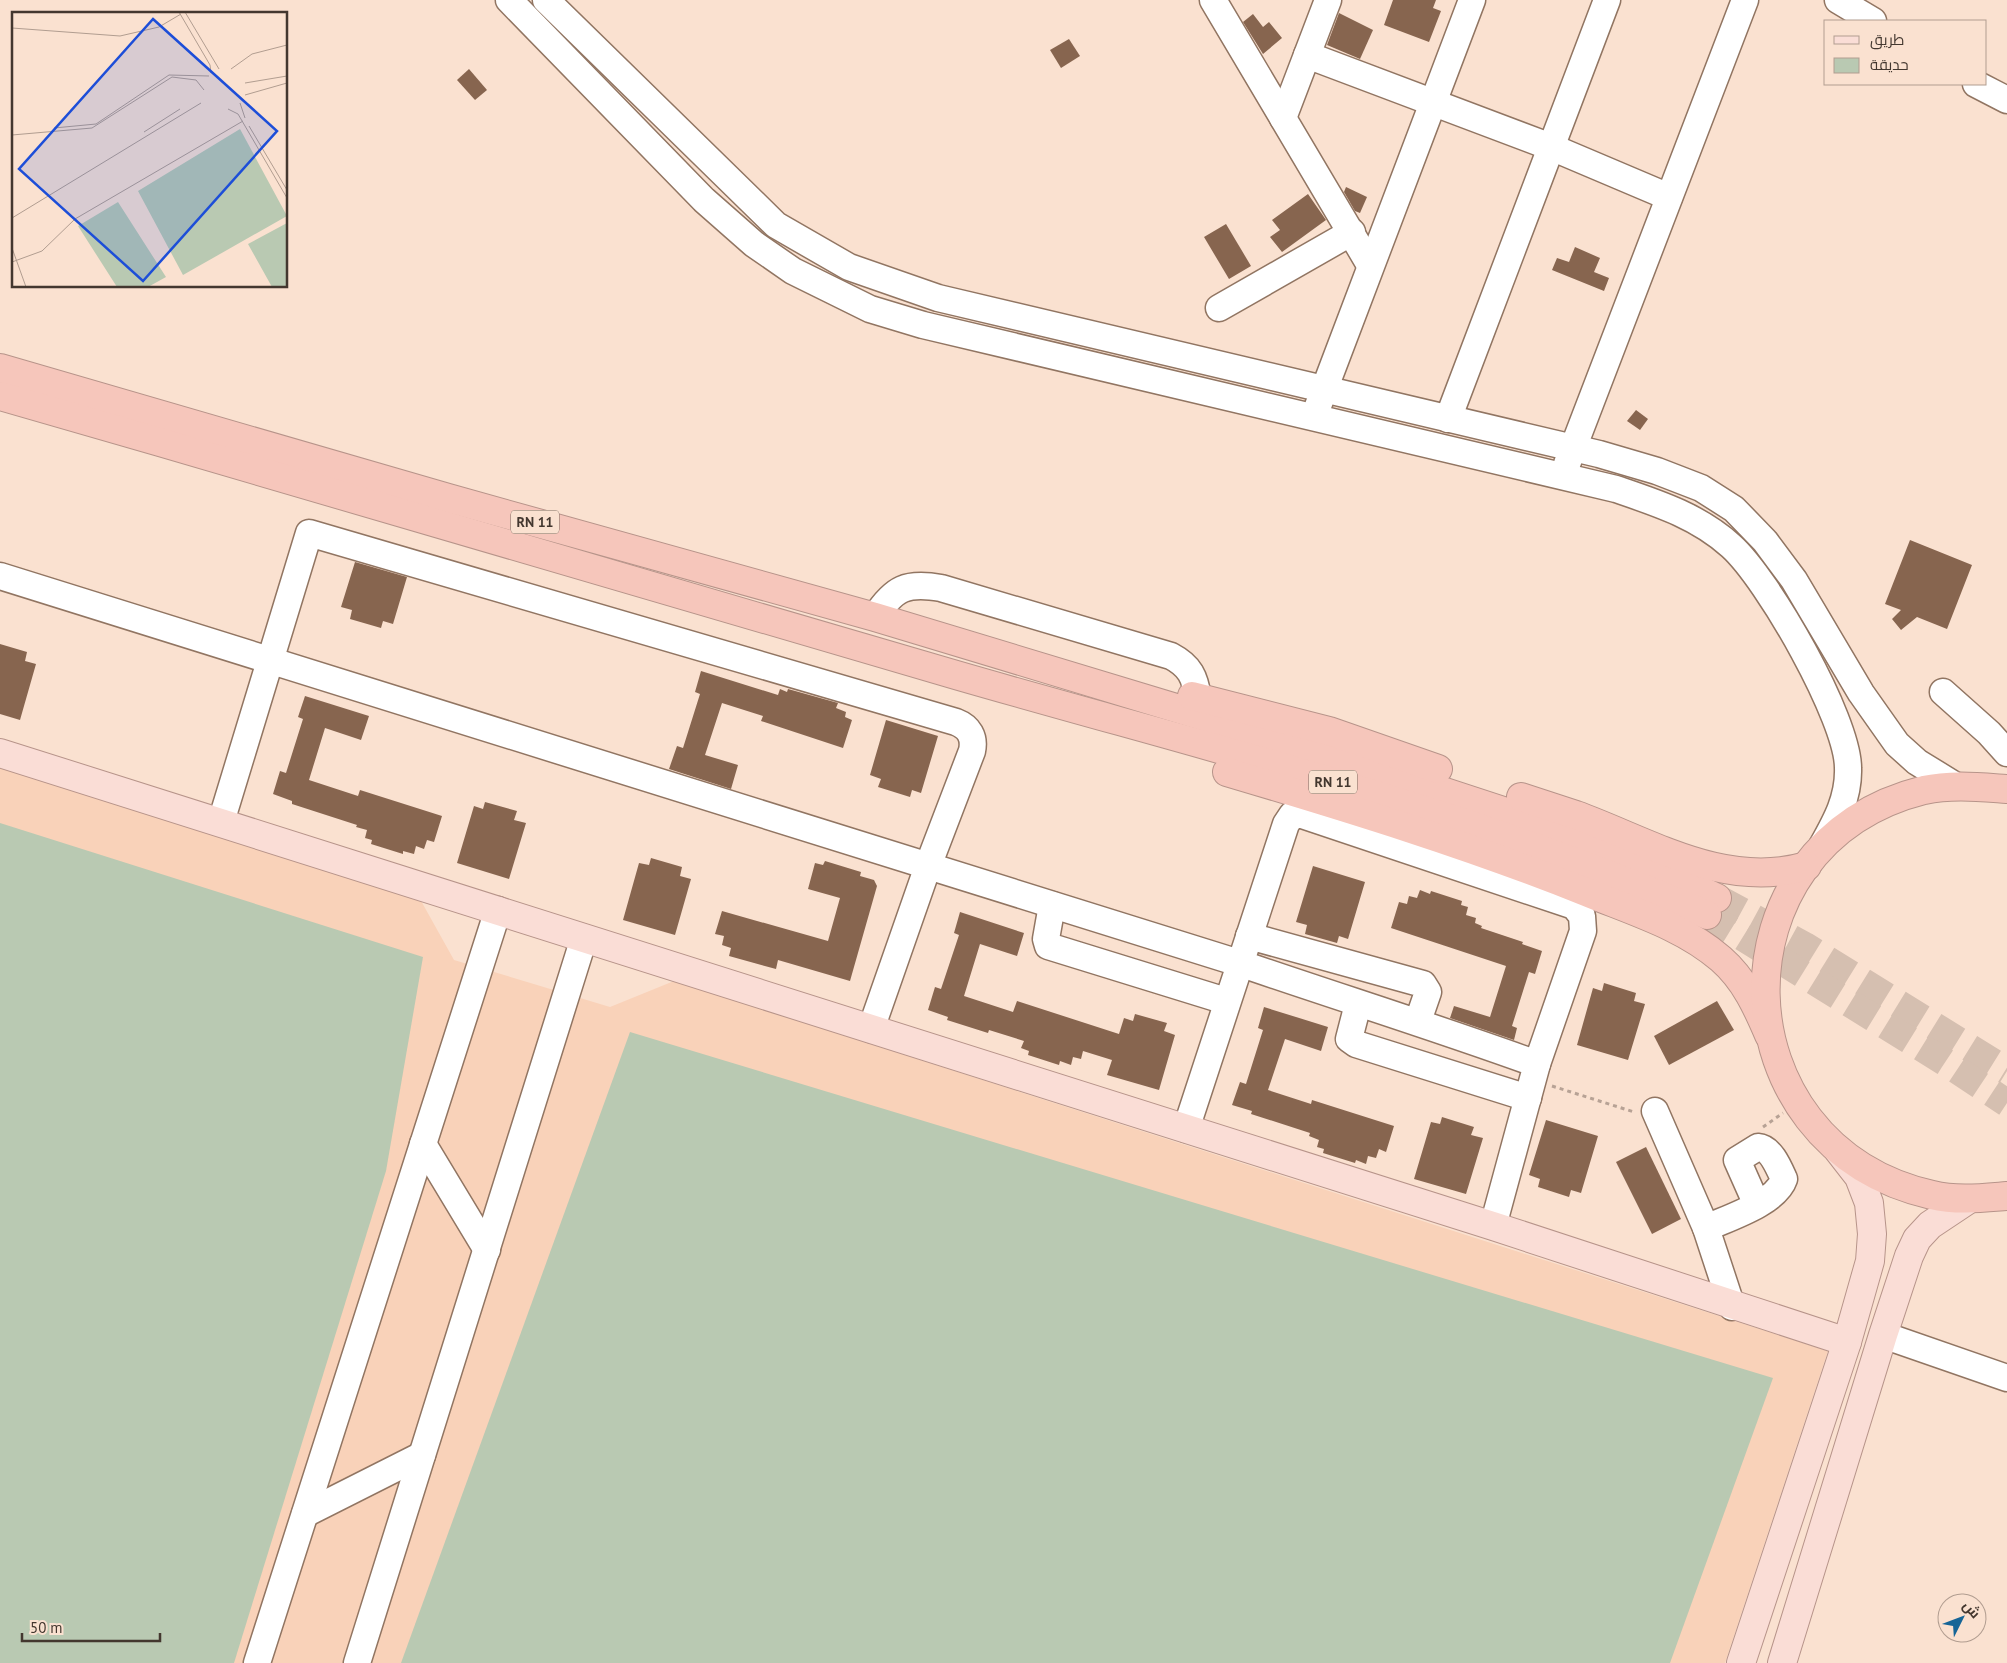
<svg xmlns="http://www.w3.org/2000/svg" width="2007" height="1663" font-family="'PT Sans',Cairo,sans-serif">
	<rect width="100%" height="100%" fill="#fae1d0"/>
	<polygon fill="#f9d2b9" points="0,765 420,899 454,960 610,1007 674,981 1828,1351 1725,1663 0,1663"/>
	<g fill="#b9c9b2">
		<polygon points="0,823 423,957 386,1171 234,1663 0,1663"/>
		<polygon points="630,1032 1773,1378 1670,1663 401,1663"/>
	</g>
	<g fill="#87654f">
		<polygon points="1393,0 1436,0 1433,8 1441,11 1429,42 1384,25"/>
		<polygon points="1339,13 1373,30 1360,59 1327,45"/>
		<polygon points="1253,14 1263,27 1269,22 1282,38 1263,54 1243,22"/>
		<polygon points="1069,39 1080,56 1061,68 1050,50"/>
		<polygon points="469,69 487,90 475,100 457,80"/>
		<polygon points="1346,187 1367,197 1360,213 1355,211 1344,192"/>
		<polygon points="1308,194 1326,220 1282,252 1270,237 1280,230 1272,220"/>
		<polygon points="1226,224 1251,266 1229,279 1204,237"/>
		<polygon points="1575,247 1600,258 1594,272 1609,278 1604,291 1552,270 1557,258 1569,262"/>
		<polygon points="1636,410 1648,419 1640,430 1627,421"/>
		<polygon points="1910,540 1972,565 1947,629 1917,617 1901,630 1892,619 1901,610 1885,604"/>
		<polygon points="355,562 407,577 393,624 383,621 381,628 350,619 352,610 341,607"/>
		<polygon points="0,644 27,652 25,661 36,664 20,720 0,714"/>
		<polygon points="701,671 778,695 780,689 787,692 788,689 838,703 836,708 846,712 845,717 852,720 843,748 761,721 763,716 722,703 705,755 738,765 731,789 669,769 677,746 683,748 700,694 695,692"/>
		<polygon points="305,696 369,716 361,740 325,728 309,780 358,796 360,790 442,816 434,842 427,840 424,849 416,846 414,854 403,851 403,854 371,844 372,840 365,838 367,830 356,827 357,825 292,804 292,801 273,794 280,771 286,773 303,719 298,717"/>
		<polygon points="886,720 938,736 921,793 912,790 910,797 878,787 881,779 870,775"/>
		<polygon points="485,802 517,811 514,820 526,823 509,879 457,863 474,806 483,809"/>
		<polygon points="651,858 682,867 680,876 691,879 675,935 623,920 639,863 649,865"/>
		<polygon points="825,861 861,872 860,876 874,880 877,886 850,981 778,960 776,969 729,956 731,948 722,945 724,936 715,934 722,911 828,941 840,898 808,889 815,863 823,865"/>
		<polygon points="1313,866 1365,882 1348,939 1339,936 1337,943 1305,934 1307,925 1296,922"/>
		<polygon points="1420,890 1430,894 1431,891 1462,901 1461,905 1468,907 1466,915 1476,918 1475,923 1482,926 1481,928 1523,942 1522,944 1542,951 1535,974 1529,972 1512,1026 1517,1028 1514,1040 1450,1018 1454,1006 1490,1017 1506,966 1391,928 1399,902 1407,904 1409,896 1417,898"/>
		<polygon points="960,912 1024,933 1017,956 980,944 964,996 1013,1012 1017,1001 1119,1034 1124,1018 1133,1021 1135,1014 1167,1023 1164,1031 1175,1035 1159,1090 1107,1075 1112,1060 1083,1051 1081,1059 1073,1057 1071,1065 1060,1061 1059,1065 1028,1055 1029,1051 1021,1048 1024,1041 989,1030 988,1033 947,1020 948,1017 928,1010 935,987 941,989 959,935 954,933"/>
		<polygon points="1604,983 1636,993 1634,1001 1645,1004 1628,1060 1577,1045 1593,988 1602,991"/>
		<polygon points="1717,1001 1734,1030 1669,1065 1654,1036"/>
		<polygon points="1264,1007 1328,1027 1321,1051 1285,1039 1268,1090 1311,1104 1312,1100 1394,1126 1386,1152 1379,1149 1376,1158 1368,1156 1366,1164 1356,1160 1355,1163 1323,1153 1324,1149 1317,1147 1319,1140 1309,1136 1310,1133 1251,1114 1252,1111 1232,1105 1240,1082 1246,1084 1263,1030 1258,1028"/>
		<polygon points="1442,1117 1474,1127 1471,1135 1483,1138 1466,1194 1414,1179 1431,1122 1440,1124"/>
		<polygon points="1546,1120 1598,1136 1581,1193 1571,1190 1569,1197 1538,1187 1540,1179 1529,1175"/>
		<polygon points="1646,1147 1681,1219 1652,1234 1616,1162"/>
	</g>
	<g fill="none" stroke-linecap="round" stroke-linejoin="round">
		<g stroke="#d5bfb0" stroke-width="28" stroke-dasharray="28 14" stroke-linecap="butt">
			<polyline points="1717,898 1805,946 2007,1071"/>
			<polyline points="1707,915 1945,1062 2007,1103"/>
		</g>
		<defs>
			<g id="minor">
				<path d="M509 0 704 200 754 244 793 271 870 309 923 325 1616 489C1657 503 1698 516 1731 546 1768 579 1848 719 1848 768 1849 798 1836 821 1822 846"/>
				<polyline points="546,0 776,225 849,267 938,298 1599,454 1657,471 1701,488 1734,509 1765,541 1794,580 1861,693 1897,744 1917,762 1956,786"/>
				<polyline points="1213,0 1370,265"/>
				<polyline points="1838,0 1873,21"/>
				<polyline points="1307,55 1551,147 1669,197"/>
				<polyline points="1976,84 2007,100"/>
				<polyline points="1283,118 1328,0"/>
				<polyline points="1219,308 1352,232"/>
				<polyline points="1318,406 1472,0"/>
				<polyline points="1448,419 1607,0"/>
				<polyline points="1567,464 1745,0"/>
				<path d="M0 576 1239 963C1338 997 1438 1028 1537 1064L1493 1226"/>
				<path d="M875 617C894 588 906 582 941 588L1171 656C1190 666 1195 677 1198 698"/>
				<polyline points="1943,692 1989,733 2007,753"/>
				<path d="M221 822 309 533 956 722C969 727 975 737 972 751L928 866 871 1029"/>
				<polyline points="1052,905 1046,939 1048,946 1226,1001"/>
				<polyline points="1249,936 1423,984 1428,992 1418,1021"/>
				<polyline points="1358,1004 1349,1039 1356,1044 1528,1098"/>
				<polyline points="1655,1111 1706,1228 1732,1307"/>
				<polyline points="1186,1129 1286,824 1292,815 1302,815 1574,906 1582,916 1583,931 1537,1064"/>
				<polyline points="423,1144 487,1250"/>
				<path d="M1706 1228C1728 1218 1776 1203 1784 1179 1779 1168 1771 1148 1758 1147L1737 1160 1757 1205"/>
				<polyline points="1883,1335 2007,1378"/>
				<polyline points="305,1514 422,1455"/>
				<polyline points="257,1663 498,910"/>
				<polyline points="357,1663 584,938"/>
			</g>
			<g id="major">
				<polyline points="0,753 1493,1226 1847,1342"/>
				<polyline points="1741,1663 1847,1342 1870,1261 1872,1234 1869,1203 1859,1177 1838,1150"/>
				<polyline points="1782,1663 1883,1335 1909,1256 1917,1239 1930,1225 1969,1199"/>
			</g>
			<g id="highway">
				<polyline points="0,368 448,498 875,617 1338,757 1546,825 1631,858 1717,898"/>
				<path d="M0 396C319 487 636 584 956 675 1208 748 1466 809 1707 915"/>
				<polyline points="1192,696 1329,731 1438,769"/>
				<path d="M1227 772C1348 808 1469 845 1586 892 1632 911 1683 926 1721 959 1745 980 1757 1007 1769 1035"/>
				<path d="M2007 789C1979 787 1952 784 1924 790 1708 844 1715 1146 1932 1195 1957 1201 1982 1198 2007 1196"/>
				<path d="M1521 797C1539 803 1558 809 1576 815 1650 842 1725 890 1807 866"/>
			</g>
		</defs>
		<use href="#minor" stroke="#917562" stroke-width="29"/>
		<use href="#major" stroke="#b7948a" stroke-width="30"/>
		<use href="#highway" stroke="#b7948a" stroke-width="30"/>
		<g stroke="#b7a295" stroke-width="3" stroke-dasharray="4 4" stroke-linecap="butt">
			<polyline points="1552,1086 1634,1112"/>
			<polyline points="1763,1127 1783,1113"/>
		</g>
		<use href="#minor" stroke="#fff" stroke-width="26"/>
		<use href="#major" stroke="#faddd6" stroke-width="28"/>
		<use href="#highway" stroke="#f6c6bb" stroke-width="28"/>
	</g>
	<g text-anchor="middle" dominant-baseline="central" stroke-width="5" stroke-linejoin="round" paint-order="stroke">
		<g fill="#fae1d0" stroke="#7a6a5f" stroke-width="1">
			<rect x="511" y="510.5" width="48" height="23" rx="4"/>
			<rect x="1309" y="770.5" width="48" height="23" rx="4"/>
		</g>
		<g font-size="14" font-weight="bold" fill="#43372f">
			<text x="535" y="522">RN 11</text>
			<text x="1333" y="782">RN 11</text>
		</g>
	</g>
	<g transform="translate(12 12)">
		<rect width="275" height="275" fill="#fae1d0"/>
		<path d="M228 117 275 204 171 263 126 179ZM106 190 154 265 136 275H105L66 214ZM275 211V275H260L236 232Z" fill="#b9c9b2"/>
		<path fill="none" stroke="#b19d90" stroke-width="1" d="M167 0 198 53 199 61M173 0 207 57M0 16 108 24 147 15 169 2M219 57 240 42 275 33M233 71 275 64M233 83 275 71M228 91 233 106M216 97 226 102 275 186M237 114 275 178M42 116 84 112 157 63 197 64M132 120 168 97M0 123 80 116 160 65 184 68 192 78M0 206 189 91M0 236 14 275M0 250 30 239 63 207 231 109"/>
		<path fill="#1d4ed8" fill-opacity="0.15" stroke="#1d4ed8" stroke-width="2.5" d="M141 7 265 119 131 269 7 157Z"/>
		<rect width="275" height="275" fill="none" stroke="#43372f" stroke-width="2.5"/>
	</g>
	<rect x="1824" y="20" width="162" height="65" fill="#fae1d0" stroke="#b19d90"/>
	<rect x="1834" y="36" width="25" height="8" fill="#faddd6" stroke="#b19d90"/>
	<text x="1870" y="45" font-size="15" fill="#43372f">طريق</text>
	<rect x="1834" y="58" width="25" height="15" fill="#b9c9b2" stroke="#b19d90"/>
	<text x="1870" y="70" font-size="15" fill="#43372f">حديقة</text>
	<g transform="translate(1962 1618) rotate(48)"><circle r="24" fill="#fae1d0" stroke="#b19d90"/>
	<path d="M0-4L9 19L0 12L-9 19Z" fill="#166597"/>
	<text y="-8" font-size="14" font-weight="bold" text-anchor="middle" fill="#43372f">ش</text>
	</g>
	<path d="M22 1633v8h138v-8" fill="none" stroke="#43372f" stroke-width="2.5"/>
	<text x="30" y="1633" font-size="15" fill="#43372f" stroke="#fae1d0" stroke-width="4" paint-order="stroke">50 m</text>
</svg>
